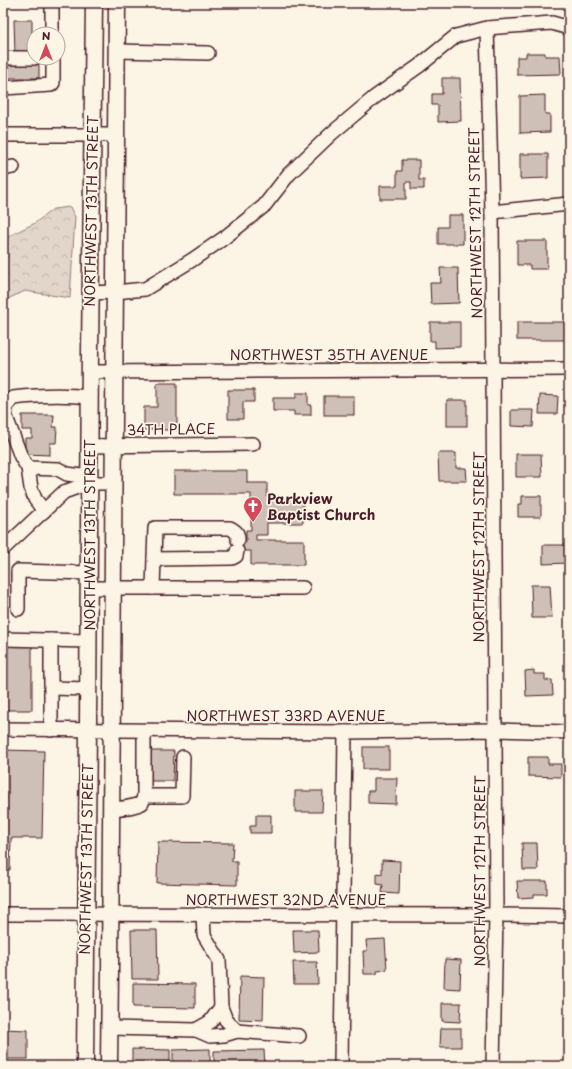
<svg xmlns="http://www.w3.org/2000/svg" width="572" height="1069" font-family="'Playpen Sans',sans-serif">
	<defs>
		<pattern id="forest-crowns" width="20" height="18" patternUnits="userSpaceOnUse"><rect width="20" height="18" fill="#e2d5ca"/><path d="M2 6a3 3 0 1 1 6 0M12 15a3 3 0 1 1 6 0" fill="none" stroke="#c3b6ae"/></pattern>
	</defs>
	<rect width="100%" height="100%" fill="#fcf5e5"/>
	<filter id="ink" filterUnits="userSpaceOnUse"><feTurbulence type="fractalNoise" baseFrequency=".025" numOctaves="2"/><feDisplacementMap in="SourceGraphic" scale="8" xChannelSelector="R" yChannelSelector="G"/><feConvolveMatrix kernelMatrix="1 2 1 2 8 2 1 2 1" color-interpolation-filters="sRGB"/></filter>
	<g filter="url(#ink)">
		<polygon fill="url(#forest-crowns)" stroke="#967a7a" points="70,207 75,217 70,298 25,291 3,301 3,239 35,223 53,209"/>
		<g fill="#cfc0b7" stroke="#4a1f2b">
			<polygon points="14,20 32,20 32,54 15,54"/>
			<polygon points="526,53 545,53 545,56 560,56 561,74 517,75 517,57 526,57"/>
			<rect x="3" y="61" width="36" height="17"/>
			<polygon points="442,78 460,78 461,121 438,122 438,105 432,105 432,94 442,94"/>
			<polygon points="545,95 545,114 550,114 550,132 520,133 520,96"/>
			<polygon points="520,154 548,154 548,178 520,179"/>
			<polygon points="402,160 419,160 419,180 424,180 424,189 411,189 411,182 406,182 406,199 380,199 380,186 397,186 397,171 402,171"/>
			<polygon points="448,215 463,215 463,244 438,244 438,227 448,227"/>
			<rect x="567" y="240" width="2" height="25"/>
			<polygon points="517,241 547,241 547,269 530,269 530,265 517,265"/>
			<polygon points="440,268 458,268 459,303 431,304 430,283 441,283"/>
			<polygon points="430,322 460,322 460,347 435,348 435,341 430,341"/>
			<rect x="517" y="322" width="49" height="18"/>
			<polygon points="157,383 177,383 177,430 144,430 144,407 157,407"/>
			<polygon points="228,390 254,390 254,402 243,402 243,419 228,419"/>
			<polygon points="296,393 308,393 308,405 311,405 311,415 294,415 294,411 273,411 273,398 296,398"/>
			<polygon points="540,395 558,396 557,414 539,414"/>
			<rect x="324" y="396" width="30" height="19"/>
			<rect x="447" y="400" width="20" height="26"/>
			<polygon points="511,410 534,410 533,427 511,426"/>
			<polygon points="22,415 54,415 53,427 57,427 56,443 50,443 50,455 25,454 25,438 32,438 32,430 22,430"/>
			<polygon points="438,453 456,453 456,468 466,468 467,481 439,481"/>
			<polygon points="516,454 541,454 542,477 516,477"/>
			<polygon points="174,471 247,471 247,483 267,483 267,497 303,497 303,523 267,523 267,535 256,535 256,540 304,540 304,565 251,565 251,551 233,551 233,540 246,540 246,530 251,530 251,494 174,494"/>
			<polygon points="522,496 541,496 541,517 518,517 518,504 522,504"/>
			<polygon points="543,545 569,545 569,563 543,564"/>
			<polygon points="531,585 550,585 552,618 532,618"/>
			<rect x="4" y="643" width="28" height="67"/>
			<polygon points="534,670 534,674 545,674 545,680 552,680 553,695 526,696 525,671"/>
			<rect x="363" y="747" width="26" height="22"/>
			<polygon points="3,750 44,751 42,838 11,838 10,870 3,870"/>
			<polygon points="147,751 174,751 173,781 147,781"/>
			<polygon points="528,757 548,757 548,764 561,764 561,777 528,776"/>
			<polygon points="374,778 397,778 396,804 368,803 368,791 374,791"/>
			<polygon points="295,791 323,791 322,812 295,812"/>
			<polygon points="256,815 271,815 271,833 250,833 250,826 256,826"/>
			<polygon points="158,842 233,843 232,861 237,861 237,885 157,883"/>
			<polygon points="522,843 537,843 538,870 523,870"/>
			<polygon points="382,860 400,861 399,894 382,893 383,885 377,884 377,873 382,874"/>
			<polygon points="517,881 547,881 547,894 534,894 534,897 518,898"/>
			<polygon points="131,930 157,930 158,979 132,979"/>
			<polygon points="293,930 318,930 319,952 294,953"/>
			<polygon points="385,939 387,970 377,971 377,974 364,974 363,951 367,951 366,940"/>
			<polygon points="445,959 461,960 460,989 444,988"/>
			<polygon points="293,962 317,962 318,984 294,984"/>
			<polygon points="240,976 264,977 263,1020 239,1019"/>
			<polygon points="133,983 195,984 195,1008 133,1007"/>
			<polygon points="442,1003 461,1003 460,1022 442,1021"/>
			<polygon points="441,1028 461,1028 461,1047 440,1047"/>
			<polygon points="3,1029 28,1030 28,1059 4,1059"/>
			<polygon points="132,1049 170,1050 170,1066 132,1066"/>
			<polygon points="210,1049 210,1066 173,1066 173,1050"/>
			<polygon points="264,1050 265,1066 214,1066 214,1051"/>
		</g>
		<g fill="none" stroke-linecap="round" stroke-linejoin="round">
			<defs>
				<g id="minor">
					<polyline points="52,5 52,34"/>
					<polyline points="487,28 492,212 493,369 496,915 493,1066"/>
					<polyline points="117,51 208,53"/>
					<polyline points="3,58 34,58"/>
					<polyline points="3,88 51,85 53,83 53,58"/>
					<polyline points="3,135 116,135"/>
					<polyline points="3,169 13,167"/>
					<polyline points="492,212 569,204"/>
					<polyline points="90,293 115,292 145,289 192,260 224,238 264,206 289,174 331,134 375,97 419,66 456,36 487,28 552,23 569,28"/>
					<polyline points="90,372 569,369"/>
					<polyline points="90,446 253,444"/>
					<polyline points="28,468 58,469 67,474 89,477"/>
					<path d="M44 511 35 499 31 488 28 468 21 457 6 417 5 408 13 398C38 395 64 394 90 397"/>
					<polyline points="3,549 64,492 89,483 113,483"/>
					<polyline points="154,559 232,558 236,556 237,551"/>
					<polyline points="88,588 303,588"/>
					<path d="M153 588 155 528H230C236 531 238 533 238 540"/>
					<polyline points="18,609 18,571 89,573"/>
					<polyline points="3,639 88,641"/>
					<polyline points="51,640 51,730"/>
					<polyline points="51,688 88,689"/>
					<polyline points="3,729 345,732 495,730 569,732"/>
					<polyline points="144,796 182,796 183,757"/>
					<path d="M111 809C122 808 132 808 142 803L144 796V731"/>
					<polyline points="3,914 496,915 569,916"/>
					<polyline points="203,914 204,935 219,960 221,1007 226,1020 237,1031"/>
					<polyline points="109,1028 196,1030 210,1036 224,1035 237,1031 299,1036"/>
					<polyline points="196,1030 210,1022 221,1007"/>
					<path d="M341 1066C343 955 343 843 345 732"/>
				</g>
				<g id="major">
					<path d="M87 1066 85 1062C85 951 87 839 88 727 89 486 90 244 94 3"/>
					<polyline points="108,1066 109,1064 110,970 117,3"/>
				</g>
			</defs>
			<use href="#minor" stroke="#4a1f2b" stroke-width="16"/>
			<use href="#major" stroke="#4a1f2b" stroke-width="19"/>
			<use href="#minor" stroke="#fcf5e5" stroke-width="13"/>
			<use href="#major" stroke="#fcf5e5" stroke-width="16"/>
		</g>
	</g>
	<defs>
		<symbol id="church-pin" viewBox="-11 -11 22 30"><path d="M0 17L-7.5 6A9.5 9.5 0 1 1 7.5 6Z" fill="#d1495b" stroke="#fcf5e5"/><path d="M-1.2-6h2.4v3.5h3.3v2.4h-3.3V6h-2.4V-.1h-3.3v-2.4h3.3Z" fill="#fff"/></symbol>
	</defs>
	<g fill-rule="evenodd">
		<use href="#church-pin" x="242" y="495" width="22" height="30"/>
	</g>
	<g text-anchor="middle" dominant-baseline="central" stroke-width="3.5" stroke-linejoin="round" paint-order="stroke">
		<g font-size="14" fill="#4a1f2b" stroke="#fcf5e5">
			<text transform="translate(91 211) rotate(-89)">NORTHWEST 13TH STREET</text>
			<text transform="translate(475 223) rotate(-91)">NORTHWEST 12TH STREET</text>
			<text x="329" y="354">NORTHWEST 35TH AVENUE</text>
			<text transform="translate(171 429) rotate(-1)">34TH PLACE</text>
			<text transform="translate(89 535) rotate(-90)">NORTHWEST 13TH STREET</text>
			<text transform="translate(478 547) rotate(-90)">NORTHWEST 12TH STREET</text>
			<text x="286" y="715">NORTHWEST 33RD AVENUE</text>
			<text transform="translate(86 859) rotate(-89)">NORTHWEST 13TH STREET</text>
			<text transform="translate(479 871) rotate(-90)">NORTHWEST 12TH STREET</text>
			<text x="286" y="899">NORTHWEST 32ND AVENUE</text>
		</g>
		<g font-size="14" font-weight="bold" fill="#4a1f2b" stroke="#fcf5e5" text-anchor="start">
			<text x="267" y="498">Parkview<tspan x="267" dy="16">Baptist Church</tspan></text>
		</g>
	</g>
	<rect width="572" height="1069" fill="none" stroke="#fcf5e5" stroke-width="16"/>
	<rect x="8" y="8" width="556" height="1053" fill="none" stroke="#4a1f2b" stroke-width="1.5" filter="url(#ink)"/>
	<g transform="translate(46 46)"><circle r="19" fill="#fcf5e5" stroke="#b59f9b"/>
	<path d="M0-3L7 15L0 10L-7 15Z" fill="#d1495b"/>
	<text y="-6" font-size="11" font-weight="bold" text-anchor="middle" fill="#4a1f2b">N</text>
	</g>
</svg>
